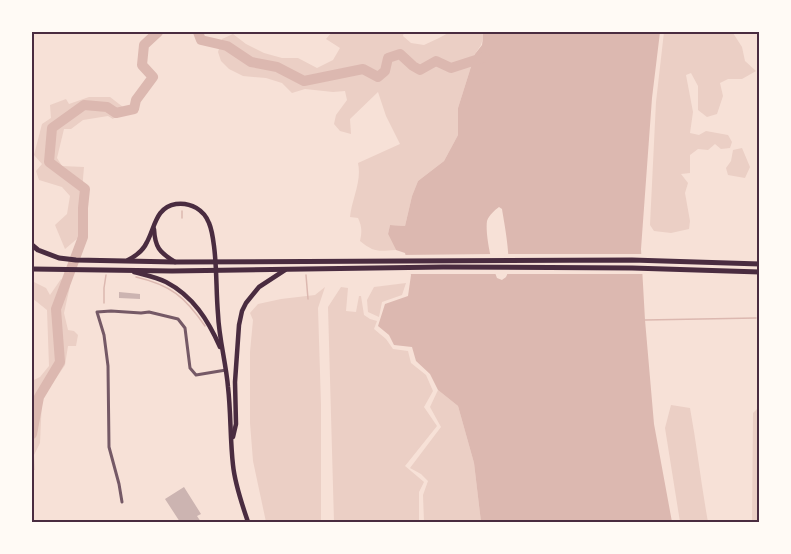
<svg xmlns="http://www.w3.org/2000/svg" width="791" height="554" font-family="Manrope,sans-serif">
	<rect width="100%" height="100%" fill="#f7e1d7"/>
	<g fill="#ebcfc5">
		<path d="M332 32H404L403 36 411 43 424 45 439 38 450 32H483V38L481 45 475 54 458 108V135L444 161 418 181 412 196 405 226 390 225 388 234 396 250C378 251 375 253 360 241 362 232 362 226 358 218L350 217C352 199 362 181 358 163L400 144 386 116 378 92 350 119 351 134 340 131 334 124 336 115 347 100 345 91 333 92 305 89 292 93 282 83 266 78 243 76 229 69 221 61 218 52 222 39 233 34 246 44 264 53 282 58H298L317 68 333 60 340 48 326 39Z"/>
		<polygon points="664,32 735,32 733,33 742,47 745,61 756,71 742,79 728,79 720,83 723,96 717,114 707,117 698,110 698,86 691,73 686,75 693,112 690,133 699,135 706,131 728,135 732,142 730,148 721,149 715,144 708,150 698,149 690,155 690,173 681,174 688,183 685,193 690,221 689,229 671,233 654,231 650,225 656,102"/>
		<polygon points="89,97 110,97 123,107 113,119 108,116 83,120 71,129 64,129 57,158 62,166 84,167 78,238 65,249 55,225 67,214 70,196 62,187 39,180 36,171 42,164 34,155 42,124 51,118 50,105 66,99 69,104"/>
		<polygon points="742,148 750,167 745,178 728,175 726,168 731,161 733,150"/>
		<polygon points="61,279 70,286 64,313 68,330 74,331 78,335 76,346 68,346 65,365 42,399 40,443 34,455 35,470 32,470 32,381 40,377 49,366 47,310 32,298 32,281 46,288 50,295"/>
		<polygon points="406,283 402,295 382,302 379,317 368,312 367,300 374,287"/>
		<polygon points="325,287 318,308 321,405 321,522 266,522 253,461 250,423 250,352 253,320 250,313 258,304 281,299 315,295"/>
		<polygon points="341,287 348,288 346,311 356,312 359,296 361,296 364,315 370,319 377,321 374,329 386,339 393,349 408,351 411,363 426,375 433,391 424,407 437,426 405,466 424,482 419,492 419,522 334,522 328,307"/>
		<polygon points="438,390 458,406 474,463 481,522 424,522 423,495 428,481 421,474 410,468 441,427 430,407"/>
		<path d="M671 405 690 408C697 446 701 484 708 522H680L665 428Z"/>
		<polygon points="759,407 759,522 752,522 753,413"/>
	</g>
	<path fill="#dcb8b0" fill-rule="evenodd" d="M483 32H660L652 98 641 249 645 320 654 424 672 522H481L474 463 458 406 438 390 430 374 416 361 412 347 394 345 389 335 378 326 385 304 408 296 411 275 405 253 396 250 388 234 390 225 405 226 412 196 418 181 444 161 458 135V108L475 54 482 45 483 38ZM499 207 502 209C504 222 513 266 506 277 505 278 503 279 502 280L497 278C492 265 485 235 487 221 489 215 495 210 499 207Z"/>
	<g fill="#f7e1d7">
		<polygon points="493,254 498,274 408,274 403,256 400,255"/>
		<polygon points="505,254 645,254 645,274 504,274"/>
	</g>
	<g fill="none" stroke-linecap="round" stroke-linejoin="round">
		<g stroke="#dcb8b0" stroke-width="1.5">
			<polyline points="182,211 182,218"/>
			<polyline points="306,275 308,299"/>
			<path d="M136 277C171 285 185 297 205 326"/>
			<polyline points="104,303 104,288 106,275"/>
			<polyline points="645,320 756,318"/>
		</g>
		<g stroke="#dcb8b0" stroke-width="10">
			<polyline points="198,32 201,40 227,46 251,62 277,67 304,81 363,69 378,77 385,71 388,58 400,54 413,66 420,70 436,61 451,68 485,57"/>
			<polyline points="32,434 39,397 60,362 56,309 83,237 83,208 85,189 49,162 52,128 84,105 107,107 116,113 134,109 136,100 153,77 142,65 144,45 158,32"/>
		</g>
	</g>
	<g fill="#ccb4b1">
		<polygon points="119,292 140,294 140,299 119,298"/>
		<polygon points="184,487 201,514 197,516 201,522 180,522 165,499"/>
	</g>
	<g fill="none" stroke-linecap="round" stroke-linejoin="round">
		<polyline stroke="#755966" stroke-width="3" points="122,502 119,484 109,447 108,366 104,335 97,312 111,311 141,313 149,312 178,319 185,328 190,368 196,375 226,370"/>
		<g stroke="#4a2c40" stroke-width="4.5">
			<path d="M154 229C155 247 159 252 175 262"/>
			<path d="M128 260C136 256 143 251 147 242 155 227 156 207 176 204 191 202 204 210 209 223 212 230 213 238 214 246 217 269 216 291 218 314 219 339 226 363 228 387 231 413 230 439 233 465 235 485 242 504 248 522"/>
			<path d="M134 272C145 275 156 277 166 282 193 296 208 320 220 347"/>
			<polyline points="233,437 236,424 235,382 239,325 242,311 246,303 259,287 285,270"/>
		</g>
		<g stroke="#4a2c40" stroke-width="5">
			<polyline points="32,245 38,250 59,258 76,260 175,262 632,260 760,264"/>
			<polyline points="32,269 172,271 443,267 632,268 760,272"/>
		</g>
	</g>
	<rect width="791" height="554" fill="none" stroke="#fffaf5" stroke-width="66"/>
	<rect x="33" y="33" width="725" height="488" fill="none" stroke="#4a2c40" stroke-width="2"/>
</svg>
